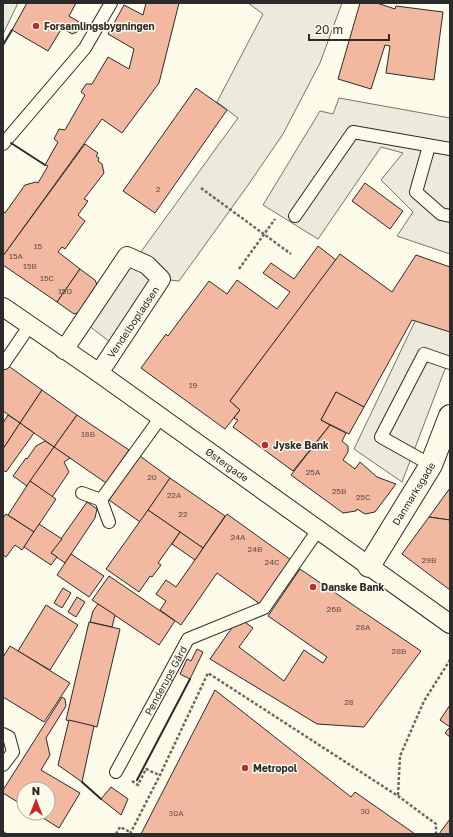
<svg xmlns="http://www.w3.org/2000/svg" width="453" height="837" font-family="'Golos Text',sans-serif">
	<rect width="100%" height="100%" fill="#fdfbea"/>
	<polygon fill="#ecebdb" stroke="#74746e" points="129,262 155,281 110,342 84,322"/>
	<g fill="#eceadb" stroke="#74746e">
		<polygon points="3,3 18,3 3,34"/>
		<polygon points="248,3 342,3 320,63 283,134 246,188 179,281 161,279 135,260 238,118 217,102 263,14"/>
		<polygon points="339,98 450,118 450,254 397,236 413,212 381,180 403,153 381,147 318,239 263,205 320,111 333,114"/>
		<polygon points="416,319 450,330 450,356 402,482 354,449"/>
	</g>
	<g fill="#f2b8a0" stroke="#2b2b2b">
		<polygon points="27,3 76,3 69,16 79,22 80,26 77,32 72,34 62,28 48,51 12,30"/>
		<polygon points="146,3 179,3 159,83 122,133 102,119 3,256 3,211 5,213 25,185 36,182 38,183 48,166 45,165 58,142 54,139 59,129 65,130 85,95 81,92 86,84 92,84 108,57 129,69 134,49 108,34 124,5 143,15"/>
		<polygon points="360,3 377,3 395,9 396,6 443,12 434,80 386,73 390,46 385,45 371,89 338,79"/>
		<polygon points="196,88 227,110 155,213 123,191"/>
		<polygon points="85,144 98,153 96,156 99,158 98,161 102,164 104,173 84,199 88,201 78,215 85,221 65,249 62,247 58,252 80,269 57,302 3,265 3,256"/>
		<polygon points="365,183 403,211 390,229 352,201"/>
		<polygon points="318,246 336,260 230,401 240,410 225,429 141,368 166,334 168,336 209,281 227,294 237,280 277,309 290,292 263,273 271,263 294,279"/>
		<polygon points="340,254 392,292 416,255 450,267 450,332 412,320 364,407 336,392 321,420 330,425 293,471 233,427 238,420 234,418 240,410 230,401"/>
		<polygon points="80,269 95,280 98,287 80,312 74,314 57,302"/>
		<polygon points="3,362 42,390 20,423 3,411"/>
		<polygon points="42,390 77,415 54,447 20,423"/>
		<polygon points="336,392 364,407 349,434 321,420"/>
		<polygon points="8,415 20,423 3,449 3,423"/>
		<polygon points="77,415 129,450 106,483 54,447"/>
		<polygon points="20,423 34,433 6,472 3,470 3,449"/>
		<polygon points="330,425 346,433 342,441 348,446 348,452 343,460 355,469 360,462 377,477 396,484 375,512 365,514 357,509 356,511 343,513 291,475"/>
		<polygon points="45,441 54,447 27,486 13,476 26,458 27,459 36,446"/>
		<polygon points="54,447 70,458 64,462 69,472 52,497 30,481"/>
		<polygon points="140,456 170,478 140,522 109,500"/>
		<polygon points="170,478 225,516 203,548 148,510"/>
		<polygon points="30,481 56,499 34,532 8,515"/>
		<polygon points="450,488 450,520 429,517"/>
		<polygon points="87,502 97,509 95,518 65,563 51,553"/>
		<polygon points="148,510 180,532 158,563 161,565 152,577 150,576 139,592 106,569"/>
		<polygon points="6,514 34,532 22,550 15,545 6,557 3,555 3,518"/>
		<polygon points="227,514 291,560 260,604 217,573 181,625 160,610 166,601 156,594 166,580 176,587"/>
		<polygon points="429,517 450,520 450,590 402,554"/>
		<polygon points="39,524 62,539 51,553 57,557 51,565 24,547"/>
		<polygon points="180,532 203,548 195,560 172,544"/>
		<polygon points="71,554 104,576 89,597 57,575"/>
		<polygon points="300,569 421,651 364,727 317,724 210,659 236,622 242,620 253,628 239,647 284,681 304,650 323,663 327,657 268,616"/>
		<polygon points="109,576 175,621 159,645 92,600"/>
		<polygon points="63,588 71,593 62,608 54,603"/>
		<polygon points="77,597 85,602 76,617 68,612"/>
		<polygon points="98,604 115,615 112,627 90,622 93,611"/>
		<polygon points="46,605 78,625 50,670 18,651"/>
		<polygon points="89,622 120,629 97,727 66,720"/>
		<polygon points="10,646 70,683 44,722 3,697 3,657"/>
		<polygon points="197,649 203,652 190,679 180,674 187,659 191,661"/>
		<polygon points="215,690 351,797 355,792 415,834 141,834"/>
		<polygon points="62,697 65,699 66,706 46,738 50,755 41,770 80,793 59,828 35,813 48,813 48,789 24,789 24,806 3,793 3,790"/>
		<polygon points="450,705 450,737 445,733 450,727 440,720"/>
		<polygon points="69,720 94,726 82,782 58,765"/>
		<polygon points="111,787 128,799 121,815 101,799"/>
		<polygon points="450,819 450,834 439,834"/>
	</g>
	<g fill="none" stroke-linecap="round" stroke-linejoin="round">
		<defs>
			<g id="service">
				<polyline points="3,144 85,48 111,3"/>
				<polyline points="429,146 416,192 441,214 450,216"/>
				<polyline points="295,216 353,132 450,149"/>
				<polyline points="4,363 30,325"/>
				<polyline points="431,465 381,437 424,354 450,363"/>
				<polyline points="82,493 101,500"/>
				<polyline points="109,522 101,500 161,417"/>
				<polyline points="3,734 9,737 13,752 3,765"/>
				<path id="s1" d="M116 772 188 639 264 608 318 530"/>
			</g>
			<g id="pedestrian">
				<path id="s2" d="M3 307 99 373 450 624"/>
				<polyline points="64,350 127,256 147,265 161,279 99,373"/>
			</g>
			<g id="minor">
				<path id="s3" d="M369 566 431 465 450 416"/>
			</g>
		</defs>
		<use href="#service" stroke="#2b2b2b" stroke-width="14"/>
		<use href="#pedestrian" stroke="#2b2b2b" stroke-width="20"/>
		<use href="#minor" stroke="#2b2b2b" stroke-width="24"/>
		<g stroke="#6a6964" stroke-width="2.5" stroke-dasharray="3 2" stroke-linecap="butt">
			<polyline points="201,188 291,254"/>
			<polyline points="239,269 275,219"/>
			<polyline points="132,781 138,785 146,769 159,775"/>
			<polyline points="398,795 400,756 424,701 450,660"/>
			<polyline points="3,832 6,834"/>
			<polyline points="116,834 120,827 130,832"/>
			<polyline points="130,834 160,775 208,673 398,796 436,824 436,834"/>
		</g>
		<use href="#service" stroke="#fdfbea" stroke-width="12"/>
		<use href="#pedestrian" stroke="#fdfbea" stroke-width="18"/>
		<use href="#minor" stroke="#fdfbea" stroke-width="22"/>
		<g stroke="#2b2b2b" stroke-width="2">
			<polyline points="3,45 12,30"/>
			<polyline points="11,143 45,165"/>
			<polyline points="137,780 190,679"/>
			<polyline points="82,782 101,799"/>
		</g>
	</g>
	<g fill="#c62828" stroke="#fdfbea" stroke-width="1.5">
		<circle cx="36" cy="26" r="4"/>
		<circle cx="265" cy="445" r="4"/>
		<circle cx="313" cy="587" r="4"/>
		<circle cx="245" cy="768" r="4"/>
	</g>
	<g text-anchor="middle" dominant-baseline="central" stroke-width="3" stroke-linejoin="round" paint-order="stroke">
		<g font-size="8" fill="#5d4e48">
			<text x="158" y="189">2</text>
			<text x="38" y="246">15</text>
			<text x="16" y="256">15A</text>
			<text x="30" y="266">15B</text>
			<text x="47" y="278">15C</text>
			<text x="65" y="291">15D</text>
			<text x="193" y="385">19</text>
			<text x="88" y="434">18B</text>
			<text x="313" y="472">25A</text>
			<text x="152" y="477">20</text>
			<text x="339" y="491">25B</text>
			<text x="174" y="495">22A</text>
			<text x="363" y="497">25C</text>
			<text x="183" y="514">22</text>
			<text x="238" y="537">24A</text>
			<text x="255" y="549">24B</text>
			<text x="429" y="560">29B</text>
			<text x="272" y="562">24C</text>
			<text x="334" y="609">26B</text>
			<text x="363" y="627">28A</text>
			<text x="399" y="651">28B</text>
			<text x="349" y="702">28</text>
			<text x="365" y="811">30</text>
			<text x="176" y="813">30A</text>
		</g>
		<g font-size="10" font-weight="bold" fill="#2b2b2b" stroke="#fdfbea" text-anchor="start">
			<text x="44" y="26">Forsamlingsbygningen</text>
			<text x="273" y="445">Jyske Bank</text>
			<text x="321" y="587">Danske Bank</text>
			<text x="253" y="768">Metropol</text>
		</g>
		<g font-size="10" fill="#2b2b2b" stroke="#fdfbea">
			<text transform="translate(133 322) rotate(-56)">Vendelbopladsen</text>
			<text stroke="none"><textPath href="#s2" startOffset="274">Østergade</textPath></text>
			<text stroke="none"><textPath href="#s3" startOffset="85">Danmarksgade</textPath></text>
			<text stroke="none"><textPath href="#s1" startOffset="104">Penderups Gård</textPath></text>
		</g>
	</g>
	<rect width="453" height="837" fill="none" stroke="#2b2b2b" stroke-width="8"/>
	<g transform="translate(36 801)"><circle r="19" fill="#fdfbea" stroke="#a9a89e"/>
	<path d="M0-3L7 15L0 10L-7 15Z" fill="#c62828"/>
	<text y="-6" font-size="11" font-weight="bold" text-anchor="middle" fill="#2b2b2b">N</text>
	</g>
	<path d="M309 34v6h80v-6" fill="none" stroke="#2b2b2b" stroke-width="2"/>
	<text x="315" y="34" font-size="12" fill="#2b2b2b" stroke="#fdfbea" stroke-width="3" paint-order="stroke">20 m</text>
</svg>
